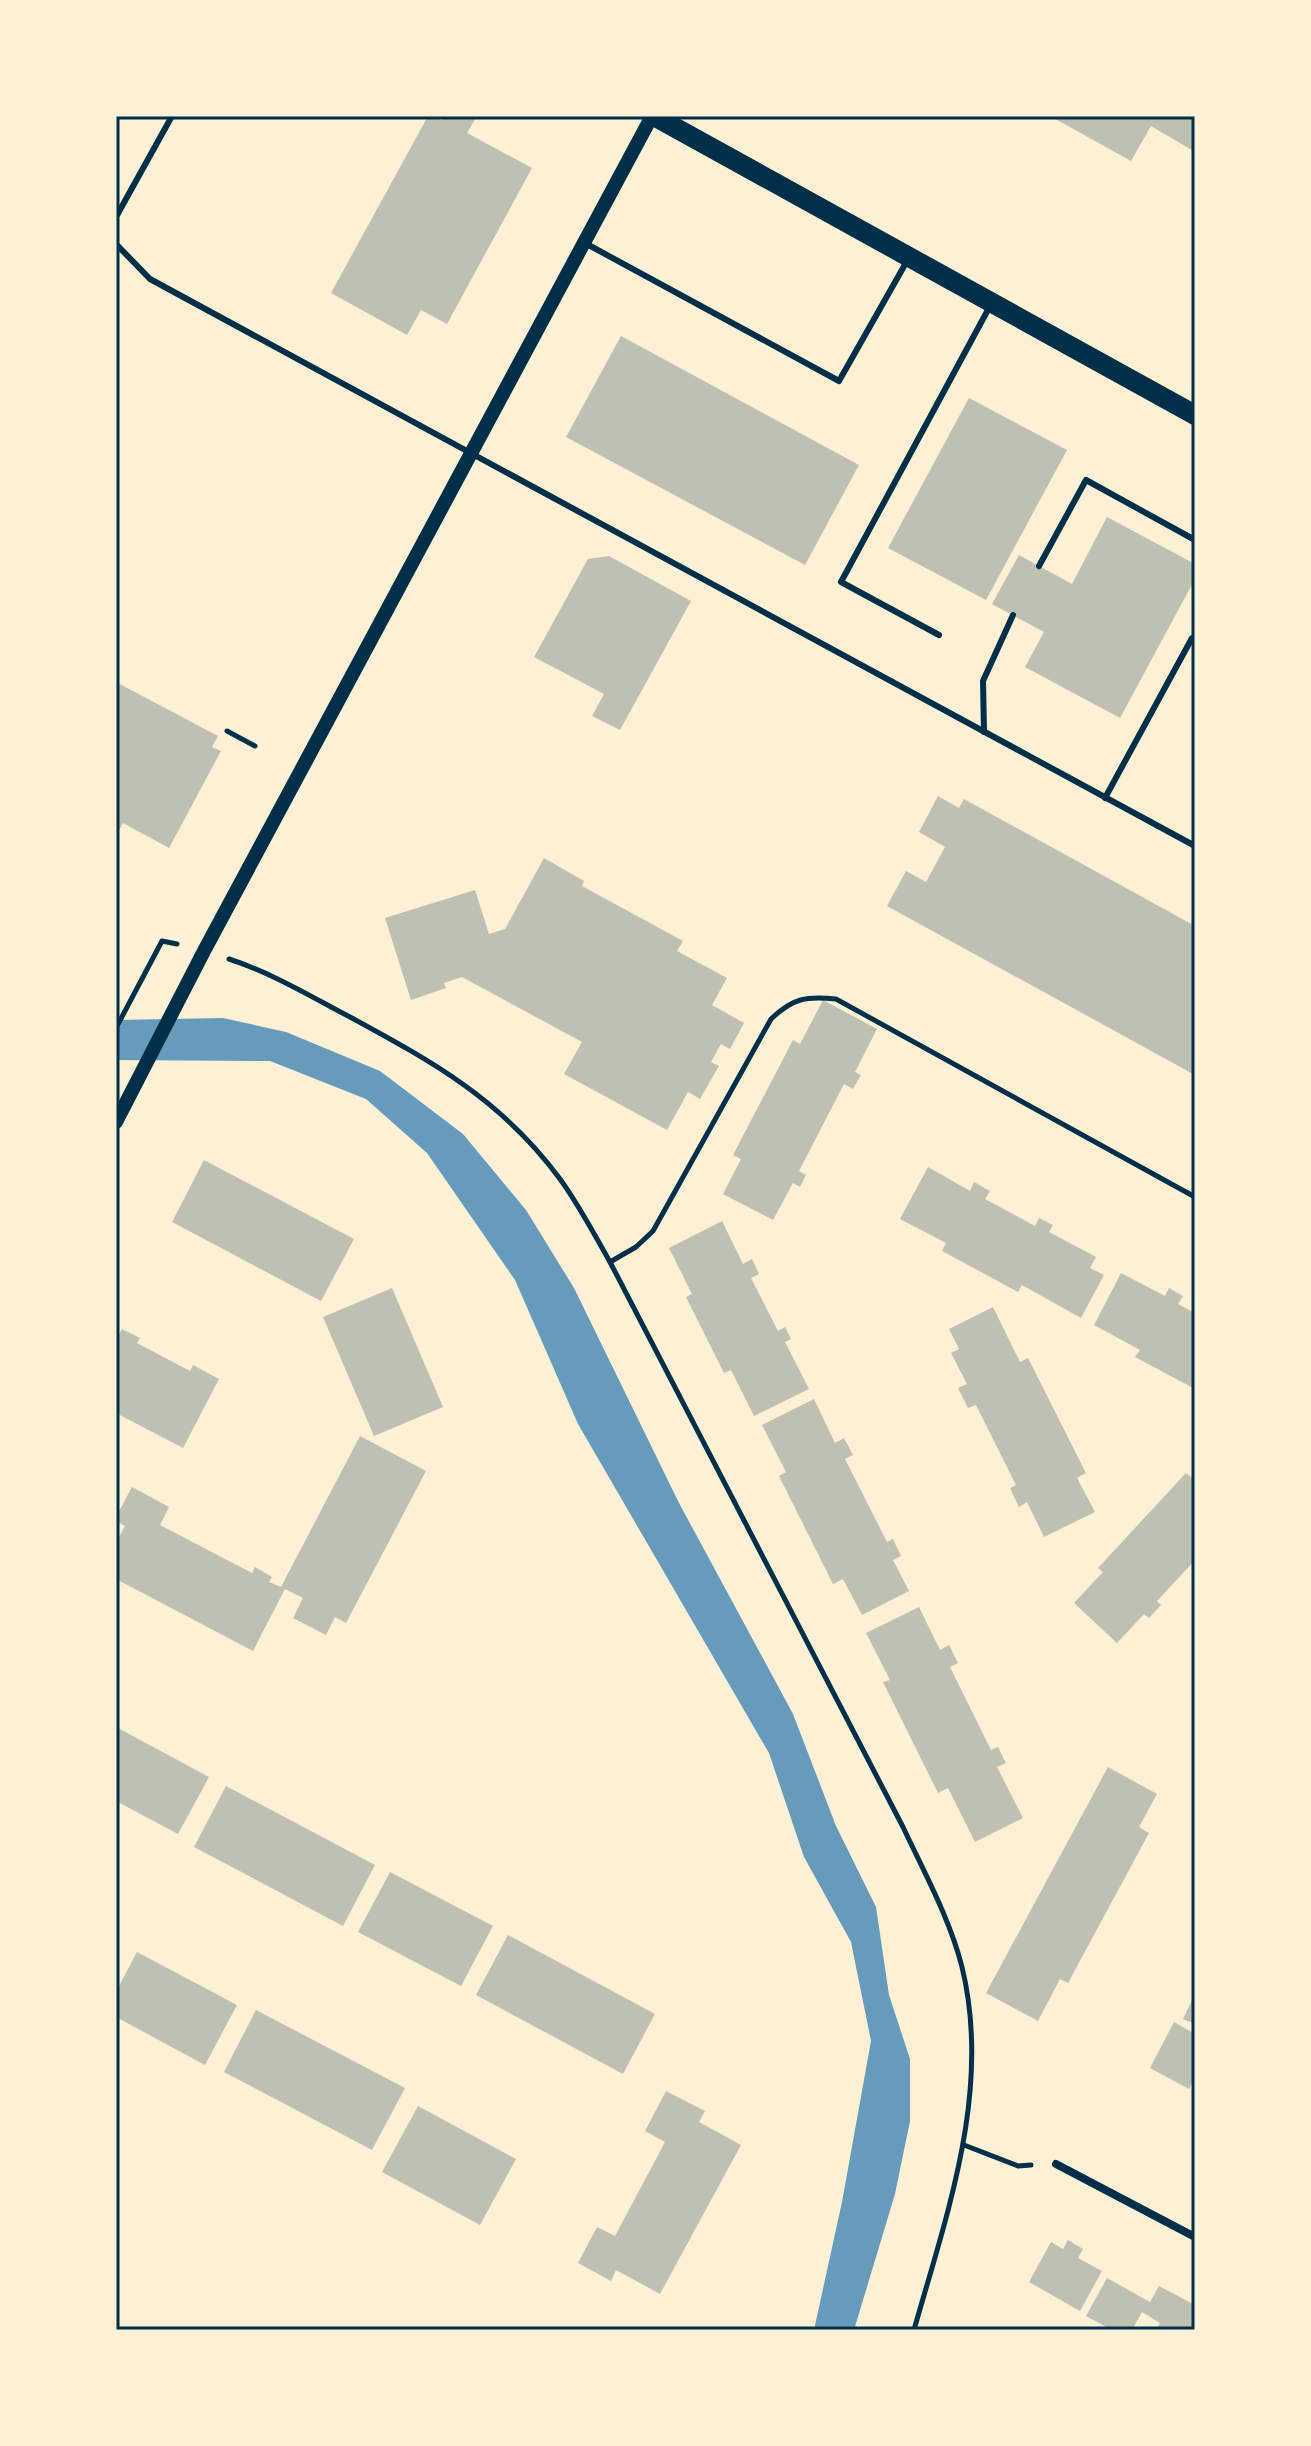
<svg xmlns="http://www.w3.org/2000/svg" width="1311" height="2446" font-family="'Varela Round',sans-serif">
	<rect width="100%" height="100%" fill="#fdf0d5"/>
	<polygon fill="#669bbc" points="223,1018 286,1032 380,1071 463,1134 526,1210 574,1288 679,1503 793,1714 836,1826 876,1907 889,1995 910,2059 910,2121 895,2194 854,2330 814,2330 842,2202 871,2041 851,1942 804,1857 769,1753 578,1424 515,1280 427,1153 366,1099 270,1061 116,1060 116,1020"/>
	<g fill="#bec0b2">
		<polygon points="428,116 441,120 444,116 477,116 467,133 532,168 447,324 421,310 407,335 331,293"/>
		<polygon points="1050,116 1195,116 1195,152 1151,126 1131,161"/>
		<polygon points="621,336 859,465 805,565 566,437"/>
		<polygon points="969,398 1067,450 986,600 888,548"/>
		<polygon points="1107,517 1195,564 1195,579 1120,718 1025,667 1044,632 992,604 1019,555 1072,584"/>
		<polygon points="609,556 691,601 620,730 592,716 604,694 534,657 588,559"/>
		<polygon points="116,682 218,736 212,747 221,751 169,848 123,823 116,836"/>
		<polygon points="938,796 959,808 964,799 1195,926 1195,1075 887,906 906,871 926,882 945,847 919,832"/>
		<polygon points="544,858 584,881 582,886 683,941 677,951 727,978 712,1005 744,1023 730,1049 721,1044 711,1062 719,1066 700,1099 688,1092 667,1130 564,1074 582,1042 462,977 444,983 446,988 411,1000 385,918 475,890 489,934 505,929"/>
		<polygon points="823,1000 877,1029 855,1072 861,1075 853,1089 844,1084 799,1171 806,1175 800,1187 793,1183 773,1220 723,1194 741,1159 733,1155 793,1040 800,1044"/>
		<polygon points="204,1160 354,1239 321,1301 172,1222"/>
		<polygon points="928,1167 970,1191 974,1182 990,1191 985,1199 1035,1226 1039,1218 1053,1225 1049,1232 1096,1257 1090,1268 1104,1275 1081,1318 1022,1285 1018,1292 942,1251 946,1243 900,1219"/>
		<polygon points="722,1221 743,1264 752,1259 759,1274 751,1278 778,1331 785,1327 791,1339 785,1342 809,1389 754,1416 731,1370 724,1373 686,1297 692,1294 669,1248"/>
		<polygon points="1121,1273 1165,1296 1169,1288 1183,1296 1178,1304 1195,1313 1195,1389 1135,1357 1140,1350 1094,1325"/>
		<polygon points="392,1288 443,1407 374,1436 323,1317"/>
		<polygon points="993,1307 1020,1362 1028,1358 1086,1473 1077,1478 1095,1512 1044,1537 1027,1502 1019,1507 1010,1488 1016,1485 976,1405 968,1408 958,1388 967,1384 951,1353 959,1349 949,1329"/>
		<polygon points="122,1329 140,1338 137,1343 190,1371 193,1365 219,1379 183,1448 116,1413 116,1335 118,1336"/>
		<polygon points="814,1399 835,1443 844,1438 853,1455 845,1459 887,1542 893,1539 901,1556 893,1560 909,1591 862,1615 843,1579 833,1584 779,1476 786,1472 762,1425"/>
		<polygon points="360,1436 426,1471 346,1623 335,1617 326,1635 293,1618 303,1598 285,1589 253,1651 116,1579 116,1543 125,1526 116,1521 116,1517 132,1487 169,1507 160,1525 252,1573 255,1567 272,1577 269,1582 281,1587"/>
		<polygon points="1186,1473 1192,1478 1195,1475 1195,1560 1157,1601 1161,1605 1149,1618 1144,1614 1117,1643 1074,1603 1103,1572 1098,1568"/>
		<polygon points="919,1607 940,1650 949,1645 958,1663 950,1667 991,1750 998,1747 1006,1763 997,1767 1023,1818 975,1842 948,1788 938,1793 883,1682 890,1680 866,1633"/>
		<polygon points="116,1727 209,1777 178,1834 116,1801"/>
		<polygon points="1108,1767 1157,1794 1139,1827 1149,1833 1068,1983 1060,1979 1038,2021 986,1993"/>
		<polygon points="226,1786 375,1865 343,1926 194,1847"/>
		<polygon points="390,1872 493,1926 461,1986 358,1932"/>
		<polygon points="508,1935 655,2014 623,2074 476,1995"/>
		<polygon points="137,1952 237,2005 205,2065 116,2017 116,1992"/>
		<polygon points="1195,1994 1195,2024 1183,2019"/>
		<polygon points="256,2010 405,2088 372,2150 224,2072"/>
		<polygon points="1174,2022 1195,2034 1195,2078 1189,2089 1150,2068"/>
		<polygon points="666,2091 705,2111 699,2122 741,2145 660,2294 616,2270 611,2281 578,2263 597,2227 615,2236 665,2142 645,2131"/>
		<polygon points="418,2106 516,2159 480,2225 382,2172"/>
		<polygon points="1068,2240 1083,2249 1078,2258 1102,2271 1080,2311 1029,2282 1051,2242 1063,2249"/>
		<polygon points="1107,2278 1150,2302 1159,2286 1195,2305 1195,2321 1190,2330 1156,2330 1160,2323 1142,2312 1132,2330 1112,2330 1086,2316"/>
	</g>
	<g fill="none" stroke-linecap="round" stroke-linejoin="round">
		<g stroke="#003049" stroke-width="5">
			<polyline points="227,731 255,746"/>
			<path d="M229 959C272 973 310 996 350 1017 433 1062 502 1100 560 1179 579 1205 594 1234 610 1262L903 1827C924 1872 950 1919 962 1967 992 2090 947 2213 914 2330"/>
			<polyline points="116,1028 162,941 177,944"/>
			<path d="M610 1262 636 1247 653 1231 771 1019C793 998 806 996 836 999L1195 1197"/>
			<polyline points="964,2145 1018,2166 1031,2165"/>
		</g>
		<g stroke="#003049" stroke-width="6">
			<polyline points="116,217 172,116"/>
			<polyline points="583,242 839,381 907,261"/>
			<polyline points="116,244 150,279 1195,846"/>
			<polyline points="1039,566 1086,480 1195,540"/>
			<polyline points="939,635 841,582 990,306"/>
			<polyline points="984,732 983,681 1013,615"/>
			<polyline points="1105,798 1192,638 1195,639"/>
		</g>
		<polyline stroke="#003049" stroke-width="8" points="1056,2164 1195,2237"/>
		<polyline stroke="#003049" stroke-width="14" points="116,1122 204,951 652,116"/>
		<polyline stroke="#003049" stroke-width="20" points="654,116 1195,415"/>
	</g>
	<rect width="1311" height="2446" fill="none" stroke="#fdf0d5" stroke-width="236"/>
	<rect x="118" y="118" width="1075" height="2210" fill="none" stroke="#003049" stroke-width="3"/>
</svg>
